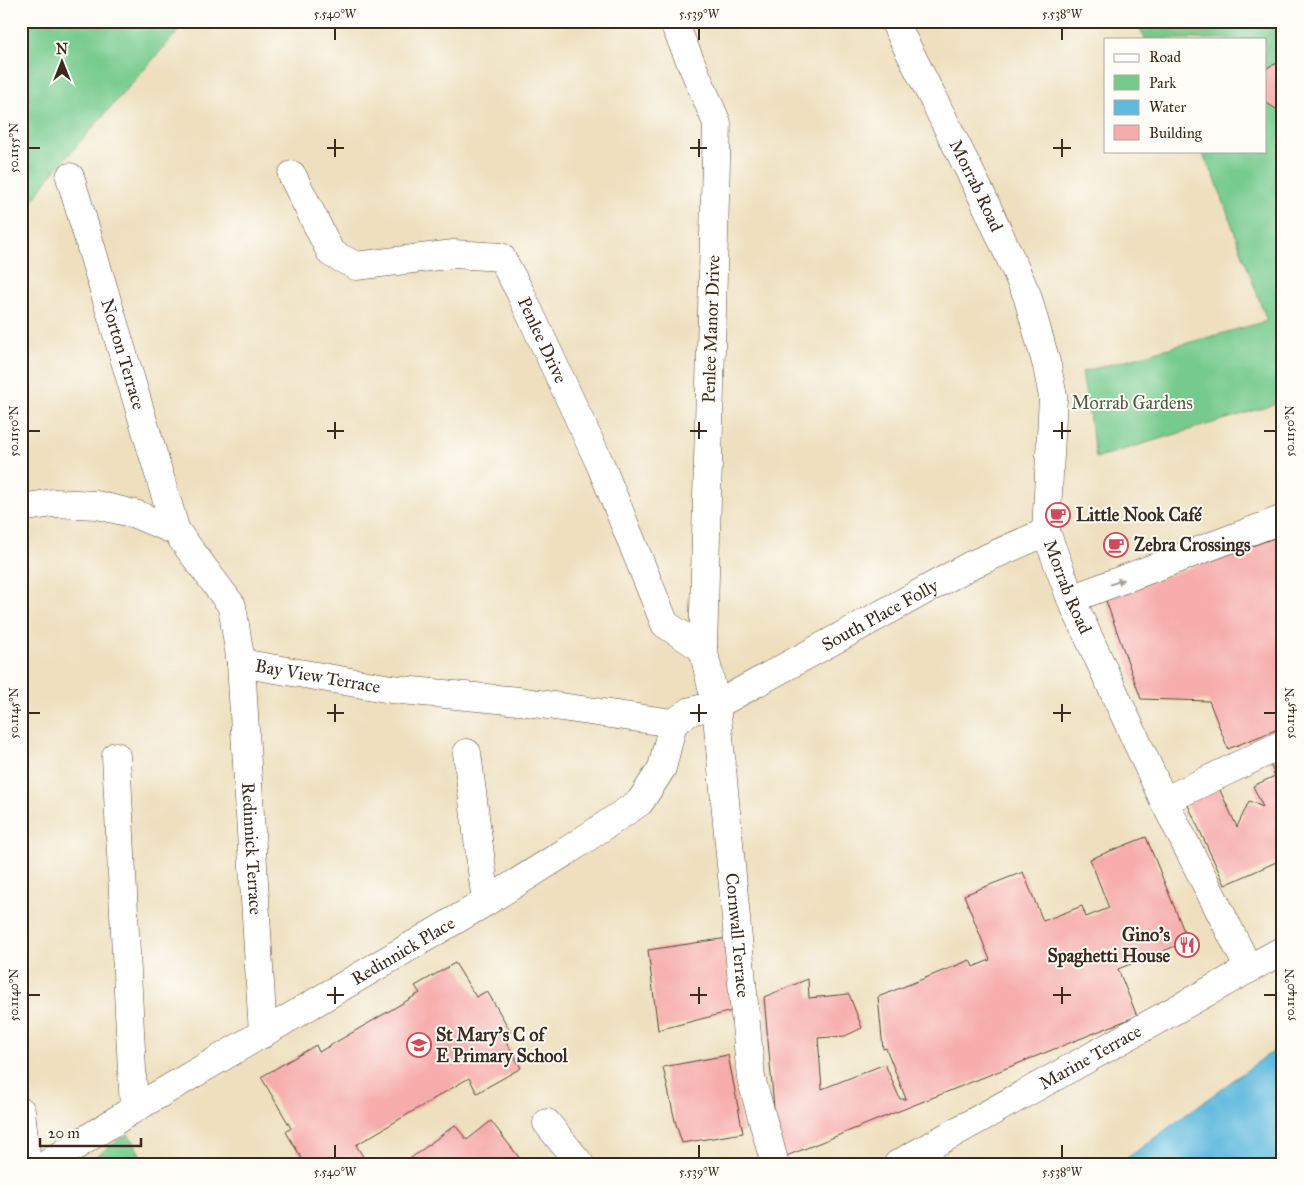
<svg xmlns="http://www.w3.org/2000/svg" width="1304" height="1185" font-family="'IM FELL Great Primer',serif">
	<rect width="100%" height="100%" fill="#fdfcf7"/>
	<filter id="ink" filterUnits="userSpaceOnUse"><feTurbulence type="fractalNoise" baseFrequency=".02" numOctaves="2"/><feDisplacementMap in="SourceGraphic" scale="10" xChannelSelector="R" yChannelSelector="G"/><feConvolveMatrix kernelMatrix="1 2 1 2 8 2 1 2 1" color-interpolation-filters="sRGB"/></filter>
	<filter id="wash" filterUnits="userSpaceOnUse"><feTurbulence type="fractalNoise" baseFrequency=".0096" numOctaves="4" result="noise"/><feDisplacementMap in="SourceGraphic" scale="20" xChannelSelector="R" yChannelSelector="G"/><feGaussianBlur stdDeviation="1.12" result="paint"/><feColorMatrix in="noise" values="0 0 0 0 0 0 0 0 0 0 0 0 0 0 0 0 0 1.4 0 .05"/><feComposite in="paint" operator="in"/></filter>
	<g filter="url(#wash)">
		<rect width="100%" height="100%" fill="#eee0bf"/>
		<g fill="#76ca8d" stroke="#587a56">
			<polygon points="21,21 187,21 49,177 21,217"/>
			<polygon points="1136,21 1283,21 1283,402 1096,458 1082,372 1267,321 1214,176 1201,151 1265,151 1265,39 1145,39"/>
			<polygon points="128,1134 146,1164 85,1164"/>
		</g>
		<polygon fill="#60bade" stroke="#4e727e" points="1283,1047 1283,1164 1119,1164 1266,1056"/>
		<g id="blocks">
			<g fill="#f6acaa">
				<polygon points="1281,62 1283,62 1283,110 1276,109 1265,102 1265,70 1270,66"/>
				<polygon points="1283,535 1283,727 1228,749 1209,701 1141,699 1105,598"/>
				<polygon points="1283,752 1283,859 1225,885 1186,801 1218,786 1237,827 1249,801 1263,807 1253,786 1275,776 1268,759"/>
				<polygon points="1146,837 1188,941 1118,969 1137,1016 784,1157 777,1141 764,997 808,979 809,998 849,994 862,1028 845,1036 818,1038 822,1089 885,1064 900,1099 906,1099 886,1048 883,1049 878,997 970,960 973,967 990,960 964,895 1023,872 1043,921 1082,906 1086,917 1109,908 1090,859"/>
				<polygon points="728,938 732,1011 658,1030 648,950"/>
				<polygon points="455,963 476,997 487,991 511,1032 503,1036 521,1068 477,1093 469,1078 356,1145 367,1163 365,1164 305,1164 286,1132 291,1128 261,1077 316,1045 319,1052 420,993 415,986"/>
				<polygon points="728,1055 743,1133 682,1143 675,1121 663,1067"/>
				<polygon points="491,1121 524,1164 403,1164 455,1125 467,1140"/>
			</g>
		</g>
	</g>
	<g filter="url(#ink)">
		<use href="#blocks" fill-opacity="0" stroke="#564536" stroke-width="1"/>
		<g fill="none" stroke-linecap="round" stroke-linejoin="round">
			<defs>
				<g id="minor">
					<path id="s1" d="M673 21 717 123 703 649 716 705 751 1078 775 1164"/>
					<path id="s2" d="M894 21 982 196 1027 295 1047 366 1053 397 1046 532 1071 599 1164 801 1249 969"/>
					<path id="s3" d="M292 175 331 253 356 266 454 254 501 257 520 292 601 466 665 624 703 649"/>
					<path id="s4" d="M70 177 176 531"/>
					<path id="s5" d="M21 508 53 503 97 505 135 514 176 531 232 606 241 663 391 689 519 701 673 723"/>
					<polyline points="1071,599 1283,519"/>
					<path id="s6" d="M241 663 263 1034"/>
					<polyline points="467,753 486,902"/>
					<polyline points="116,756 134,1109"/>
					<polyline points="1164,801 1283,744"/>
					<polyline points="21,1111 27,1164"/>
					<polyline points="547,1123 580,1164"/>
					<path id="s7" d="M47 1164 134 1109 486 902 564 853 640 802 662 768 673 723 691 711 716 705 971 565 1046 532"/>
					<path id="s8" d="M898 1164 1283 950"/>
				</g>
			</defs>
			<use href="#minor" stroke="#564536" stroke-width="29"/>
			<use href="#minor" stroke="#fff" stroke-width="28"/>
		</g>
		<defs><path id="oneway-solid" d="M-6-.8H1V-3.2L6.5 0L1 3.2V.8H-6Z" transform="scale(1.25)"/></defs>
		<use fill="#a79f9a" href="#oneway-solid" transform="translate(1117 582) rotate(-21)"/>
	</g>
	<path fill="none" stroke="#3b2a1e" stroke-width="2" d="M335 28V40M699 28V40M1062 28V40M335 139V157M699 139V157M1062 139V157M28 148H40M327 148H344M690 148H707M1053 148H1071M335 422V439M699 422V439M1062 422V439M28 431H40M327 431H344M690 431H707M1053 431H1071M1264 431H1276M335 704V722M699 704V722M1062 704V722M28 713H40M327 713H344M690 713H707M1053 713H1071M1264 713H1276M335 987V1004M699 987V1004M1062 987V1004M28 995H40M327 995H344M690 995H707M1053 995H1071M1264 995H1276M335 1145V1158M699 1145V1158M1062 1145V1158"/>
	<defs>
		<symbol id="cafe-ring" viewBox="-11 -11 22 22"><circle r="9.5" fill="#fdfcf7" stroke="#d1495b" stroke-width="1.5"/><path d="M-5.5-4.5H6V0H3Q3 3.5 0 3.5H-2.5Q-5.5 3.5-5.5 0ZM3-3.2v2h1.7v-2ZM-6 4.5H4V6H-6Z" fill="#d1495b"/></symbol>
		<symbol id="restaurant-ring" viewBox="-11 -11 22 22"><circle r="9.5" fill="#fdfcf7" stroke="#d1495b" stroke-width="1.5"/><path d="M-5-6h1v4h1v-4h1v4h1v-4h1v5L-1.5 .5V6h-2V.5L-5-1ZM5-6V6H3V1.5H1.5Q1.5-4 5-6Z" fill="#d1495b"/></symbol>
		<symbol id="school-ring" viewBox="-11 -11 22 22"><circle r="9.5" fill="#fdfcf7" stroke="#d1495b" stroke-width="1.5"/><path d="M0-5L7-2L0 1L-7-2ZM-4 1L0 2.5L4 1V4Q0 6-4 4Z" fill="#d1495b"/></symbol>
	</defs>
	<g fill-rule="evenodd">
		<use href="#cafe-ring" x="1044" y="501" width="28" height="28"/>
		<use href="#cafe-ring" x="1102" y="531" width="28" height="28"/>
		<use href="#restaurant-ring" x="1173" y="931" width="28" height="28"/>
		<use href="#school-ring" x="405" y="1031" width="28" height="28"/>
	</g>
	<g text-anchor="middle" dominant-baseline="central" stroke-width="4" stroke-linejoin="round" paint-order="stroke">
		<g font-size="18" fill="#3b2a1e" stroke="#fdfcf7">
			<text stroke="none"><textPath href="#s2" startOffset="184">Morrab Road</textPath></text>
			<text transform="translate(711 329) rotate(-88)">Penlee Manor Drive</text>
			<text stroke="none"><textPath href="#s3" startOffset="354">Penlee Drive</textPath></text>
			<text stroke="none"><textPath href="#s4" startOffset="185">Norton Terrace</textPath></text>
			<text stroke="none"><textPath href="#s2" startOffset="604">Morrab Road</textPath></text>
			<text stroke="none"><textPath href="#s7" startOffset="1016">South Place Folly</textPath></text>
			<text stroke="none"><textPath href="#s5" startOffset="389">Bay View Terrace</textPath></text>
			<text stroke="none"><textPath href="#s6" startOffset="186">Redinnick Terrace</textPath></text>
			<text stroke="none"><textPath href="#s1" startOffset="926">Cornwall Terrace</textPath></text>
			<text stroke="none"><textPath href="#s7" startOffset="415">Redinnick Place</textPath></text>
			<text stroke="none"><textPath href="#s8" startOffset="220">Marine Terrace</textPath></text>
		</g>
		<g font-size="18" fill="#4d5a3f" stroke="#fdfcf7">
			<text x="1132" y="403">Morrab Gardens</text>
		</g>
		<g font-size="18" font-weight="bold" fill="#3b2a1e" stroke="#fdfcf7" text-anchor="start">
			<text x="1076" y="515">Little Nook Café</text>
			<text x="1134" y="545">Zebra Crossings</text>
			<text x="1170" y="935" text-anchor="end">Gino's<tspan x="1170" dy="21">Spaghetti House</tspan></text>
			<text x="436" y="1035">St Mary's C of<tspan x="436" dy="21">E Primary School</tspan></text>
		</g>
	</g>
	<rect width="1304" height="1185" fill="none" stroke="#fdfcf7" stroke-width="55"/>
	<rect x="1104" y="38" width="162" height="115" fill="#fdfcf7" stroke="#afa8a0"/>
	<rect x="1114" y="54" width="25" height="8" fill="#ffffff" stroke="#afa8a0"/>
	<text x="1149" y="62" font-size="15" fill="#3b2a1e">Road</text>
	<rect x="1114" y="75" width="25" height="15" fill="#76ca8d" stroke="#afa8a0"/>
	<text x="1149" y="88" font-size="15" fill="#3b2a1e">Park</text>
	<rect x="1114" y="100" width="25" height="15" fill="#60bade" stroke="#afa8a0"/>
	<text x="1149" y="112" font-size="15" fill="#3b2a1e">Water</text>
	<rect x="1114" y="125" width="25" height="15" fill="#f6acaa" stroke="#afa8a0"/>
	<text x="1149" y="138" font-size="15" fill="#3b2a1e">Building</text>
	<g transform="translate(62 62)" stroke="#fdfcf7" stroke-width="4" paint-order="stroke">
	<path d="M0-4L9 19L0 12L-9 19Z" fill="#3b2a1e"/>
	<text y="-8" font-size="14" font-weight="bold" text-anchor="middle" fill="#3b2a1e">N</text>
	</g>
	<path d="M40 1138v8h101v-8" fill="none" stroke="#3b2a1e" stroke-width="2.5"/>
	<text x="48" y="1138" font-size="15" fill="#3b2a1e" stroke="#fdfcf7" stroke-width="4" paint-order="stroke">20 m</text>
	<rect x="28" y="28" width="1248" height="1130" fill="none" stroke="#3b2a1e" stroke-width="2"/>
	<g font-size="12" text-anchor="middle" fill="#3b2a1e">
		<text x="335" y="18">5.540°W</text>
		<text x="699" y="18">5.539°W</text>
		<text x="1062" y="18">5.538°W</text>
		<text transform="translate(14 148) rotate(-90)" y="4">50.1155°N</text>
		<text transform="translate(14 431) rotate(-90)" y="4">50.1150°N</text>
		<text transform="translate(1290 431) rotate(-90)" y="4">50.1150°N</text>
		<text transform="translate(14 713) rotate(-90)" y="4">50.1145°N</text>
		<text transform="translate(1290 713) rotate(-90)" y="4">50.1145°N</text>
		<text transform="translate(14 995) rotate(-90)" y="4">50.1140°N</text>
		<text transform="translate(1290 995) rotate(-90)" y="4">50.1140°N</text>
		<text x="335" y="1176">5.540°W</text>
		<text x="699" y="1176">5.539°W</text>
		<text x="1062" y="1176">5.538°W</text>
	</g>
</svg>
